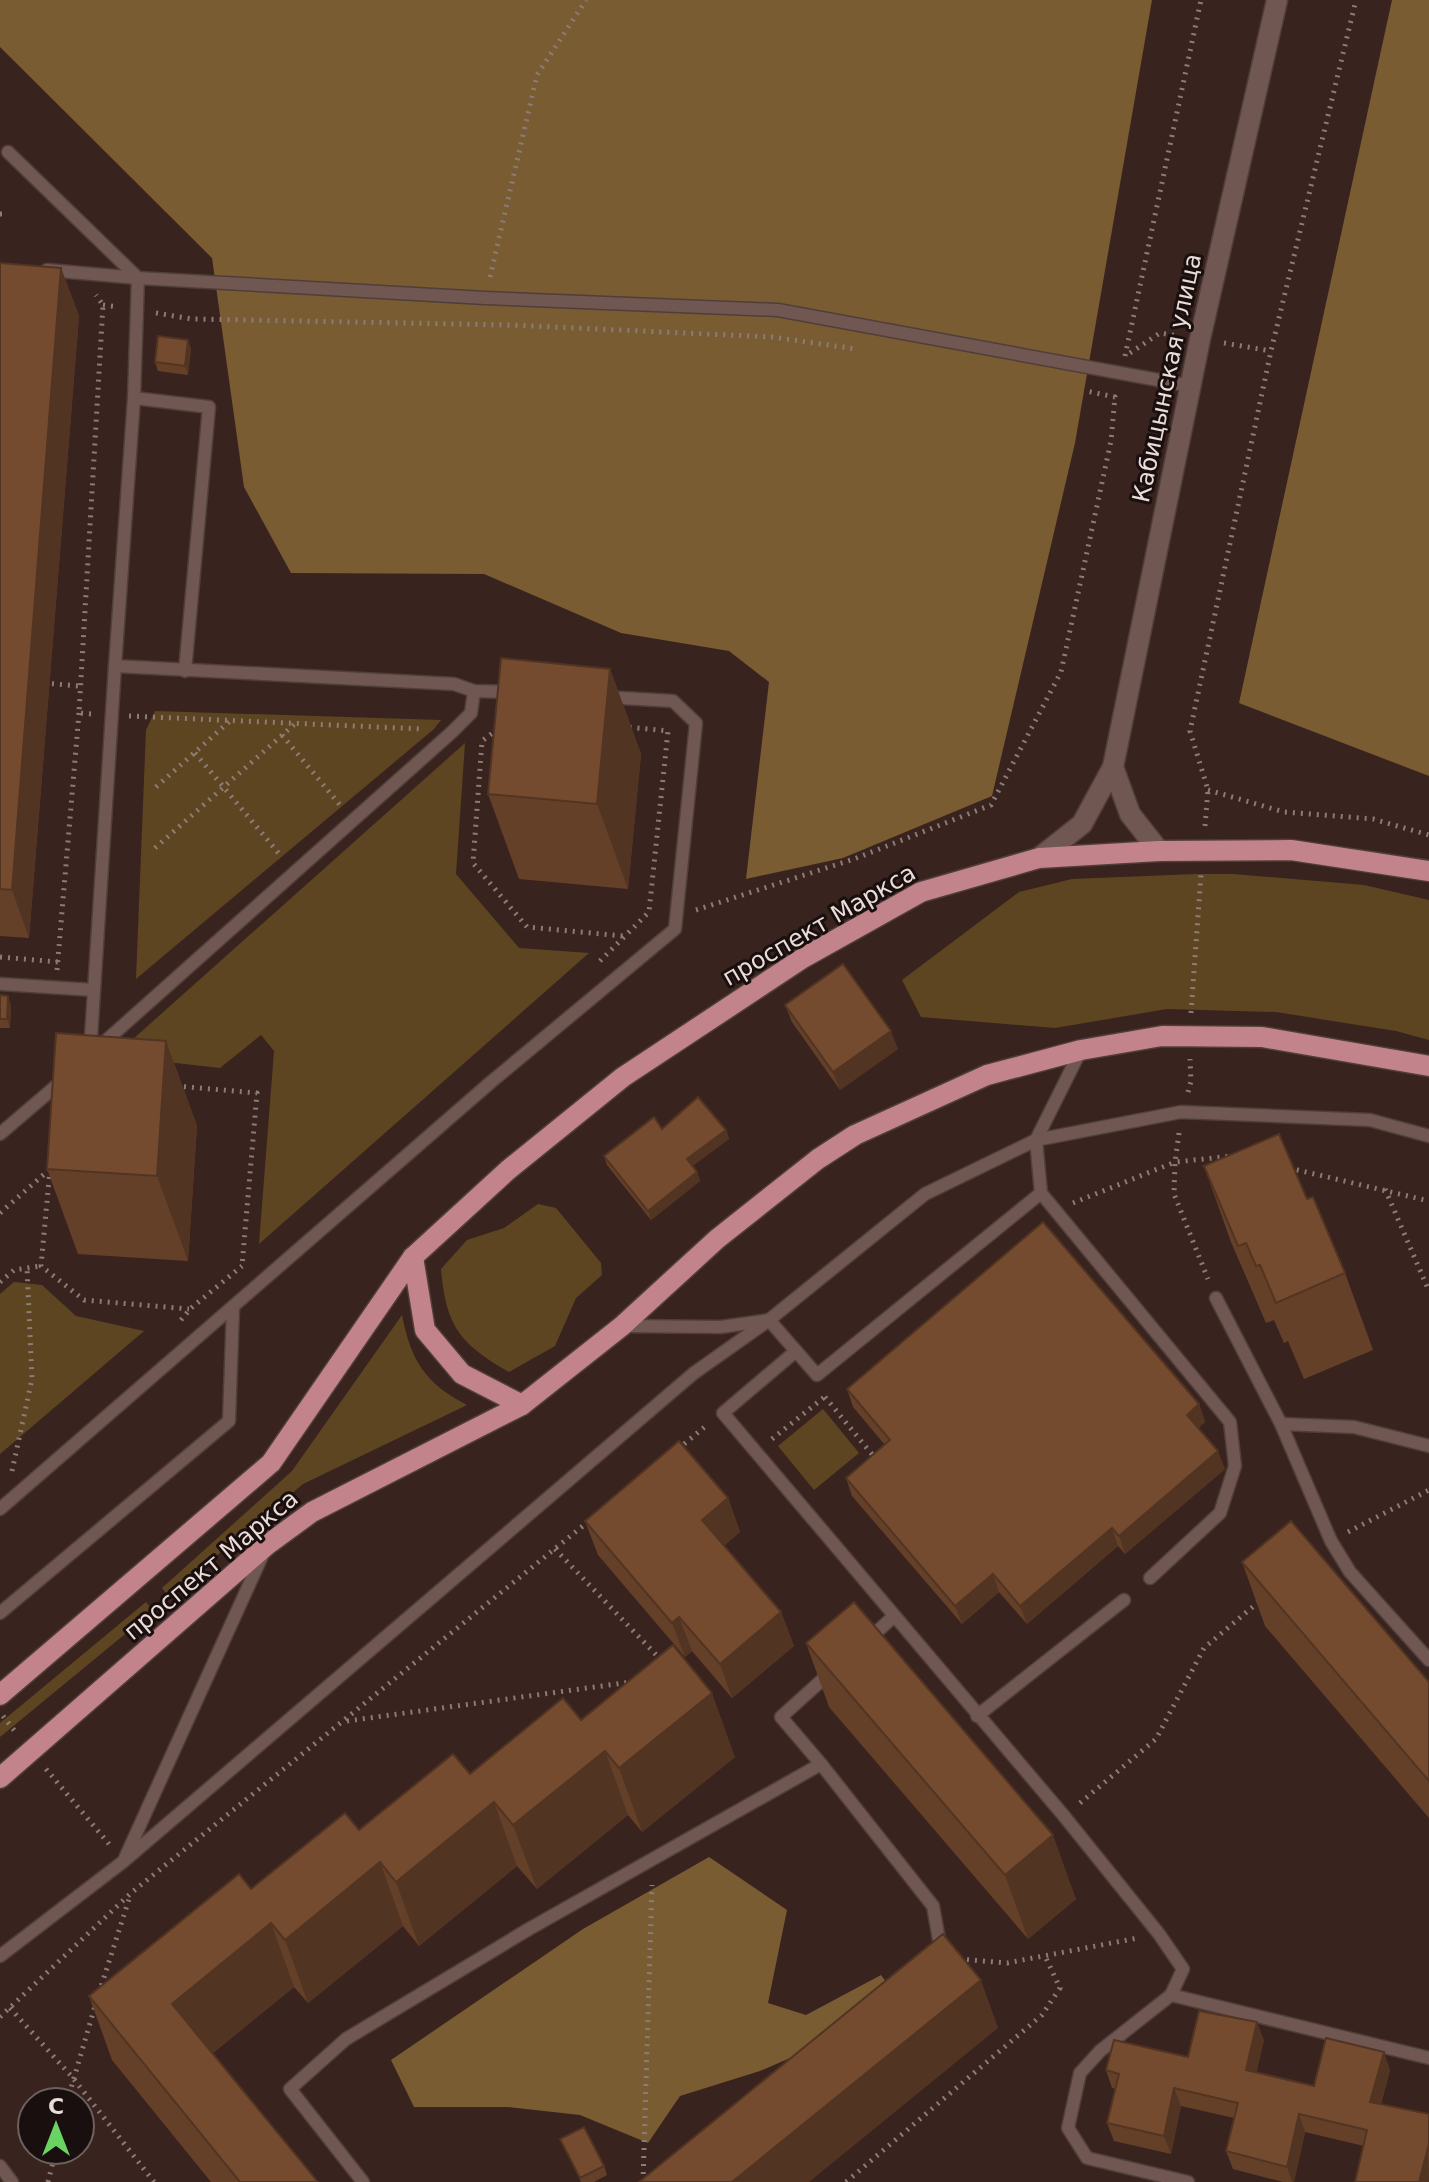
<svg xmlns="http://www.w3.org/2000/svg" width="1429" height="2182" font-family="'DejaVu Sans',sans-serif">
	<rect width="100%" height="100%" fill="#39231f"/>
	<g fill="#5e4521">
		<polygon points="155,711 441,720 434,729 136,979 146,730"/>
		<polygon points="465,743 456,874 519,948 589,953 259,1244 274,1051 261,1035 220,1068 114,1056"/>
		<polygon points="1197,874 1233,874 1364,885 1429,900 1429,1040 1396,1031 1276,1012 1167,1009 1055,1028 921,1017 902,980 1019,892 1072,879"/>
		<path d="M538 1204 556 1208 601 1263 602 1275 576 1298 555 1346 509 1372C459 1343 446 1326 441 1269L467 1240 504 1228Z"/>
		<polygon points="14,1282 42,1285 76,1316 144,1331 0,1454 0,1294"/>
		<path d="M402 1315C411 1361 425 1383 467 1405L303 1484 168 1596 162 1588 292 1471Z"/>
		<polygon points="823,1409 859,1453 814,1490 778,1446"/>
		<polygon points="146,1602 153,1611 0,1737 0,1723"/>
	</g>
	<g fill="#795c32">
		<polygon points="0,0 1152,0 1075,443 992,796 843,858 746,879 769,682 729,651 621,633 484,574 291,573 244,487 212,258 0,47"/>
		<polygon points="1392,0 1429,0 1429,776 1239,703"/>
		<polygon points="709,1857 787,1910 768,2003 806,2015 881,1975 905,2008 760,2071 680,2096 648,2143 580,2115 507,2107 414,2107 391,2060 583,1929"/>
	</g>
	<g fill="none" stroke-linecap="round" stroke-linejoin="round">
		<defs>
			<g id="lane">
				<polyline points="8,152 138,278 134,398 115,666 454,684 474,691 511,692"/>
				<polyline points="47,270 138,278 485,298 778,310 1191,386"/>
				<polyline points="134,398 209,407 185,671"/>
				<polyline points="0,984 94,990"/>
				<polyline points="100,1046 452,732 471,713 474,691"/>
				<polyline points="94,1049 91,1037 115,666"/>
				<polyline points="1081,1050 1036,1140 1041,1193 1230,1422 1235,1466 1220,1513 1150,1578"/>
				<polyline points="0,1134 63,1080"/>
				<polyline points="1216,1298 1281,1424 1331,1541 1350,1572 1429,1660"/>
				<polyline points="622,1326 721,1327 769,1320 817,1375 1041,1193"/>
				<polyline points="796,1351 723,1413 1064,1816 1159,1934 1183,1969 1171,1995 1100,2051 1080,2073 1068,2128 1087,2158 1188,2182"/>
				<polyline points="1281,1424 1354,1427 1429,1446"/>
				<polyline points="0,1509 491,1082 675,929 696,723 673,701 605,697"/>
				<polyline points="0,1613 229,1421 233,1308"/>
				<polyline points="867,1641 894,1616"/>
				<polyline points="977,1716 1124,1600"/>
				<polyline points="821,1764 781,1717 832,1671"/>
				<polyline points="125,1858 263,1554"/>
				<polyline points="0,1956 124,1861 694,1373 769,1320 925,1194 1036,1140 1181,1112 1370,1120 1429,1136"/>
				<polyline points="1171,1995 1429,2058"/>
				<polyline points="0,2166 12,2182"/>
				<polyline points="363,2182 290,2089 346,2039 529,1929 821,1764 933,1906 941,1951"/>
			</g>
			<g id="secondary">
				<polyline points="1113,767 1130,814 1159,851"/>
				<polyline points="1039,858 1082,824 1113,767 1200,339 1277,0"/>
			</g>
			<g id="primary">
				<polyline points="413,1257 425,1330 462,1374 522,1405"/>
				<polyline points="0,1695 271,1463 413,1257 508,1170 623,1077 803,958 921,892 1039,858 1159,851 1291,850 1429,871"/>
				<polyline points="0,1778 267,1545 312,1512 522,1405 622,1326 717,1239 818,1159 855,1135 987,1075 1081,1050 1162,1036 1262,1037 1429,1066"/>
			</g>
		</defs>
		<use href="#lane" stroke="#503e3b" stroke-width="15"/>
		<use href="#secondary" stroke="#503e3b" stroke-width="23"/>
		<use href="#primary" stroke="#503e3b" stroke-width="23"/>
		<g stroke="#8d7b77" stroke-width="5" stroke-dasharray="2 6" stroke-linecap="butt">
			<polyline points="0,214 3,214"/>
			<polyline points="490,277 537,75 586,0"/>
			<polyline points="103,305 118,307"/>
			<polyline points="156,313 192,319 510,325 772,337 856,349"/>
			<polyline points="1224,343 1271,351"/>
			<polyline points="1130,353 1160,333 1179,336"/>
			<polyline points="1125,356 1201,0"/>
			<polyline points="44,683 79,686"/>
			<polyline points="91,714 79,713 103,305 96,295"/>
			<polyline points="129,716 423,729"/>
			<polyline points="498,729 482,741 473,863 527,927 623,936"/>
			<polyline points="282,735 340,805"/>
			<polyline points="195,753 281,856"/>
			<polyline points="156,787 230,721"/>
			<polyline points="1208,790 1284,812 1373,819 1429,835"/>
			<polyline points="1205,826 1208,790 1190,731 1271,351 1356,0"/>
			<polyline points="155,848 297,722"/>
			<polyline points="696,910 854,859 991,805 1061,672 1111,441 1115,397 1086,391"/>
			<polyline points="0,957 58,962"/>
			<polyline points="600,961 649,912 668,731 627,727"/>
			<polyline points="57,970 79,713"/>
			<polyline points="1191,1013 1201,875"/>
			<polyline points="176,1086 257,1093 242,1266"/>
			<polyline points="1188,1092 1191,1081 1190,1059"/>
			<polyline points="1179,1133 1175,1162 1232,1156"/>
			<polyline points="1289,1168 1429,1201"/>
			<polyline points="50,1169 41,1266 84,1300 189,1309"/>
			<polyline points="1385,1189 1429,1291"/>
			<polyline points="1073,1203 1175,1162 1174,1194 1208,1279"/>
			<polyline points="0,1213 50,1169"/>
			<polyline points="0,1282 14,1270 41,1266"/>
			<polyline points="181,1320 190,1309 242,1266"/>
			<polyline points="825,1397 875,1458"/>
			<polyline points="772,1439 827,1395"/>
			<polyline points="678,1449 707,1425"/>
			<polyline points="12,1471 32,1379 27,1268"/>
			<polyline points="1348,1532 1429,1490"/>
			<polyline points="555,1549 662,1661"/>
			<polyline points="3,1716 17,1734"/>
			<polyline points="347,1721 631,1682"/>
			<polyline points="46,1769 109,1844"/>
			<polyline points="1080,1803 1156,1739 1204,1648 1262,1599"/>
			<polyline points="959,1959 1007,1963 1138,1938"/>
			<polyline points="99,1993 130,1896"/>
			<polyline points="10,2008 73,2078 154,2182"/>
			<polyline points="0,2017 131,1893 589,1521"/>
			<polyline points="67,2102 95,2006"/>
			<polyline points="48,2182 56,2150"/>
			<polyline points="643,2182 652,1885"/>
			<polyline points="846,2182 1042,2015 1060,1988 1045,1956"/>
		</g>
		<use href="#lane" stroke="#705752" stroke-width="12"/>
		<use href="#secondary" stroke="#705752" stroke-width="20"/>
		<use href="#primary" stroke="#c2838a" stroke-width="20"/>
	</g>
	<g fill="#654029">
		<polygon points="0,263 61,268 79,316 29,938 0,936"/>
		<polygon points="191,348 188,375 158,371 155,362"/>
		<polygon points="610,669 641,754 628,889 519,879 488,794"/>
		<polygon points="0,995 11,1005 10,1028 0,1028"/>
		<polygon points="785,1005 898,1049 840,1090 792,1022"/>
		<polygon points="166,1041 197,1126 188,1261 78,1254 47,1169"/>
		<polygon points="662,1129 726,1130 729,1139 692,1166 697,1172 700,1181 651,1220 607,1165 604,1156"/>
		<polygon points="1204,1166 1307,1199 1345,1273 1373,1350 1304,1379 1288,1341 1284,1343 1274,1320 1266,1323 1231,1242"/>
		<polygon points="847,1389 1199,1404 1205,1422 1198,1428 1225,1469 1125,1554 1118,1546 1027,1624 999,1592 962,1624 852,1496 846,1478 885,1445 853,1407"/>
		<polygon points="728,1498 740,1532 724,1545 781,1612 794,1646 732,1698 692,1651 685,1657 598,1555 585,1521"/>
		<polygon points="1242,1562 1429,1682 1429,1818 1265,1626"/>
		<polygon points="806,1643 1076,1899 1028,1939 829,1707"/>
		<polygon points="581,1720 735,1757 642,1832 628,1815 537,1889 517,1866 419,1946 403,1926 308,2003 294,1987 213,2053 318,2182 211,2182 112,2060 89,1996 251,1889 359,1830 470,1774"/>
		<polygon points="1264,2040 1256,2072 1314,2086 1390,2070 1381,2104 1429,2114 1429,2182 1364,2146 1305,2132 1294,2182 1283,2182 1233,2169 1226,2151 1234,2118 1181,2106 1171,2154 1114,2141 1107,2123 1116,2089 1112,2088 1106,2070 1188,2057"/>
		<polygon points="560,2139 604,2166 607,2175 594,2182 581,2182"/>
	</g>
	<g fill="#523422">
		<polygon points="61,268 79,316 29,938 12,890"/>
		<polygon points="188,340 191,348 188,375 185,366"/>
		<polygon points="610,669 641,754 628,889 597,804"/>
		<polygon points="8,996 11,1005 10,1028 7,1019"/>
		<polygon points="891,1031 898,1049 840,1090 833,1072"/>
		<polygon points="166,1041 197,1126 188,1261 157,1176"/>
		<polygon points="726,1130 729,1139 690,1168 687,1159"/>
		<polygon points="697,1172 700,1181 651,1220 648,1211"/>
		<polygon points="1199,1404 1205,1422 1193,1433 1187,1415"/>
		<polygon points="1218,1451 1225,1469 1125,1554 1119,1536"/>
		<polygon points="728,1498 740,1532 715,1554 702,1520"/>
		<polygon points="1112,1528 1118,1546 1027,1624 1020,1606"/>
		<polygon points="993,1574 999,1592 962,1624 955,1606"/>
		<polygon points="781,1612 794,1646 732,1698 720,1664"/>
		<polygon points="679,1617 692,1651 685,1657 672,1623"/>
		<polygon points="712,1693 735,1757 642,1832 619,1768"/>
		<polygon points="605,1751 628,1815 537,1889 513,1825"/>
		<polygon points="494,1802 517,1866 419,1946 396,1882"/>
		<polygon points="1053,1835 1076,1899 1028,1939 1005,1875"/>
		<polygon points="380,1862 403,1926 308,2003 285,1940"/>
		<polygon points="271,1923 294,1987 195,2067 172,2004"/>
		<polygon points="981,1980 998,2028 809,2182 732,2182"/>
		<polygon points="1257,2022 1264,2040 1253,2088 1246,2070"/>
		<polygon points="1384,2052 1390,2070 1376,2120 1370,2102"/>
		<polygon points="1174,2088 1181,2106 1171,2154 1164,2136"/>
		<polygon points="1299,2114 1305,2132 1294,2182 1292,2182 1287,2167"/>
		<polygon points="1428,2144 1429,2182 1419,2182"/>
	</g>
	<g fill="#754b30" stroke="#523422" stroke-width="2">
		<polygon points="0,263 61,268 12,890 0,889"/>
		<polygon points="158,336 188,340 185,366 155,362"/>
		<polygon points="501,658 610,669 597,804 488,794"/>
		<polygon points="843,964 891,1031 833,1072 785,1005"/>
		<polygon points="0,995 8,996 7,1019 0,1019"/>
		<polygon points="56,1033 166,1041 157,1176 47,1169"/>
		<polygon points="698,1097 726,1130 687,1159 697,1172 648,1211 604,1156 654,1117 662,1129"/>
		<polygon points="1279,1134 1307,1199 1313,1197 1345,1273 1276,1303 1260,1265 1256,1266 1246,1243 1238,1246 1204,1166"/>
		<polygon points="1043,1222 1199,1404 1187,1415 1218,1451 1119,1536 1112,1528 1020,1606 993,1574 955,1606 846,1478 890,1440 847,1389"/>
		<polygon points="679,1441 728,1498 702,1520 781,1612 720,1664 679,1617 672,1623 585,1521"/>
		<polygon points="1291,1521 1429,1682 1429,1781 1242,1562"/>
		<polygon points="854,1602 1053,1835 1005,1875 806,1643"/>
		<polygon points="673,1645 712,1693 619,1768 605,1751 513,1825 494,1802 396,1882 380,1862 285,1940 271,1923 172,2004 318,2182 240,2182 89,1996 239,1874 251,1889 345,1813 359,1830 453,1754 470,1774 563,1698 581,1720"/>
		<polygon points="943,1934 981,1980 732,2182 639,2182"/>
		<polygon points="1199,2011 1257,2022 1246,2070 1314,2086 1326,2038 1384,2052 1370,2102 1429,2114 1429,2144 1419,2182 1355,2182 1367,2130 1299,2114 1287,2167 1226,2151 1238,2103 1174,2088 1164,2136 1107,2123 1119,2074 1106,2070 1114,2040 1188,2057"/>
		<polygon points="584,2127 604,2166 580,2178 560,2139"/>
	</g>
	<g text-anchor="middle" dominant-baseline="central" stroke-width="6" stroke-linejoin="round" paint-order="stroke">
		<g font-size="24" fill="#eadcd8" stroke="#190f0e">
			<text transform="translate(1167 378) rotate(-78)">Кабицынская улица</text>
			<text transform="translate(819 925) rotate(-30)">проспект Маркса</text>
			<text transform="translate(211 1565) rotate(-40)">проспект Маркса</text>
		</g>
	</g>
	<g transform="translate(56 2126)"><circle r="38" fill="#190f0e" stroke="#6d615f" stroke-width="2"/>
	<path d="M0-6L14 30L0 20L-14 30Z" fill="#6bd362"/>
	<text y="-12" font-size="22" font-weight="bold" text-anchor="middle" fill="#eadcd8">С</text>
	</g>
</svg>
